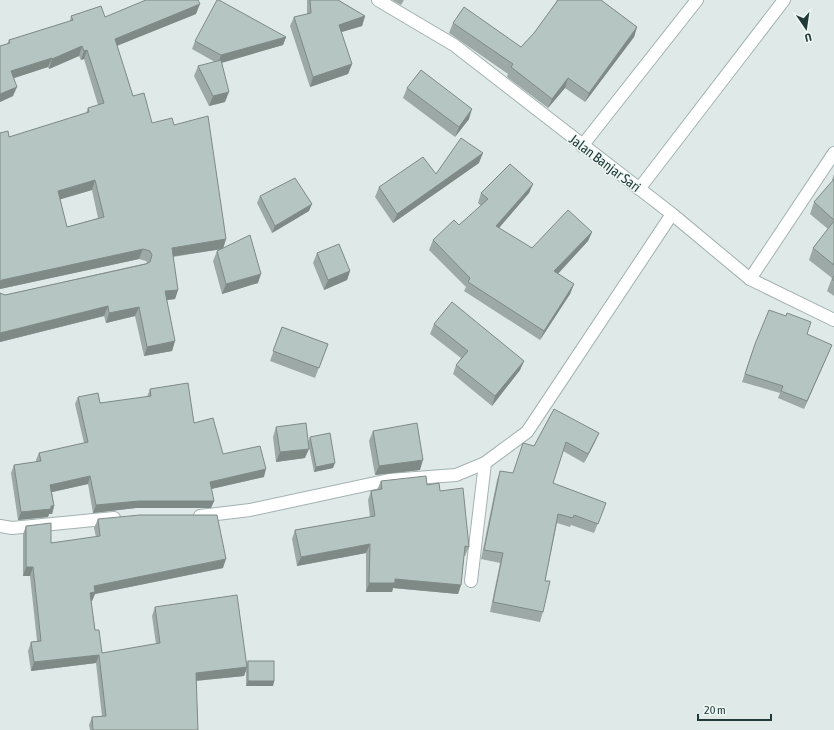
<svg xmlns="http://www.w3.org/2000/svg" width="834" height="730" font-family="'Asap Condensed',sans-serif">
	<rect width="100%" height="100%" fill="#dfeae8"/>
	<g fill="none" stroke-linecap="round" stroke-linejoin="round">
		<defs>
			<g id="minor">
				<polyline points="582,146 697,0"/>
				<polyline points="639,189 784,0"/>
				<polyline points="750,279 834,153"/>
				<polyline points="200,516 250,510 389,480 456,475 485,463 527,432 672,214"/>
				<polyline points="0,526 12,528 114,518"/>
				<polyline points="471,581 485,463"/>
			</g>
			<polyline id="tertiary" points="378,0 454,45 672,214 750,279 834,320"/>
		</defs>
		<use href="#minor" stroke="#a2b2b0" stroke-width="14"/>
		<use href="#tertiary" stroke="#a2b2b0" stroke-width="14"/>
		<use href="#minor" stroke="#fff" stroke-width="12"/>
		<use href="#tertiary" stroke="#fff" stroke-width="12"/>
	</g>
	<g fill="#9ca9a6" fill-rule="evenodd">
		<polygon points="307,0 338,0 365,16 362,26 341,32 352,64 348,74 310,87 290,26 294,17 307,14"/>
		<polygon points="392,0 404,0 401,5"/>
		<polygon points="557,0 601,0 637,27 634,37 585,102 565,88 548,108 507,77 508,74 449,33 453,23 521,47 534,33 555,4"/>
		<path d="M196 14 117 46 133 96 152 123 174 125 226 239 223 248 258 283 222 294 213 261 217 251 221 249 173 257 178 290 175 299 166 300 175 341 172 351 144 356 135 316 106 323 104 316 0 342V293L5 295 147 263 146 261 139 259 0 289V133L9 137 86 113 88 108 98 105 84 59 81 60 79 56 49 69 48 67 14 78 13 96 0 102V46L7 44 9 40 70 21 71 16 105 17ZM92 190 98 218 67 227 60 199Z"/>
		<polygon points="286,37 283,45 222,62 225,102 209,106 194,76 198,66 215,62 192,49 195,41"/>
		<polygon points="407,88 469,119 455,137 403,98"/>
		<polygon points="479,163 393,223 375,197 379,187 436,174"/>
		<polygon points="834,174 834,296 827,291 832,278 809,260 813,248 828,229 810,214 814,202 833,181 832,180"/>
		<polygon points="533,184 529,193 499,228 532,248 592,232 588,241 558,274 574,284 570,294 540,340 464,291 466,287 429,250 433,240 459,225 481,206 478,203 481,193"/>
		<polygon points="260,196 309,211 272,233 257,203"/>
		<polygon points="317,253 350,271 347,280 324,290 313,263"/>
		<polygon points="434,324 524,361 520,370 492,406 453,374 456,365 461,358 430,334"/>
		<polygon points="282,327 328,344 315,378 270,361"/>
		<polygon points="807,334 829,352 804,409 778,398 780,393 742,382 752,352"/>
		<polygon points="150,389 194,423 223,454 264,477 211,489 214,501 211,508 136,508 93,513 88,484 52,492 54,506 52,514 49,514 48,517 18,520 11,473 14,465 36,462 36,460 39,453 84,443 75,404 78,397 100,403 147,397"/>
		<polygon points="554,409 595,442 584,463 563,451 553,483 606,503 594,533 571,525 570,527 557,523 545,581 543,612 540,622 490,612 500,563 481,559 497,480 500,471 513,473 534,446"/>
		<polygon points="276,427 305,458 276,462 273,437"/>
		<polygon points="373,431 420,470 375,475 369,441"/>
		<polygon points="310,437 333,468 314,472 308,442"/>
		<polygon points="381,481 427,485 440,491 469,547 465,556 464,556 461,585 458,594 393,588 392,592 366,592 366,553 297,566 292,539 295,530 370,517 368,500 371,491 377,490"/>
		<polygon points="98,519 223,568 95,594 92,601 91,601 95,630 102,653 156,644 152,616 155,607 247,664 248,661 274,681 273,686 246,686 246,671 244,676 196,681 198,730 90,730 89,725 92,717 102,716 96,663 31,671 28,651 31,642 37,641 30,576 23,576 23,534 26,526 51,543 96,537 94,528"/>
	</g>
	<g fill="#7f8a87">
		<polygon points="200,4 196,14 111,48 115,39"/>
		<polygon points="365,16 362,26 335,34 339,25"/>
		<polygon points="637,27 634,37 585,102 589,93"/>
		<polygon points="286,37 283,45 218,64 221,55"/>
		<polygon points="82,46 79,56 49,69 52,59"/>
		<polygon points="87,50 84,59 81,60 84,51"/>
		<polygon points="52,58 48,67 8,80 11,71"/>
		<polygon points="352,64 348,74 310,87 313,77"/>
		<polygon points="568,78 565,88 548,108 552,99"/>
		<polygon points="17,87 13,96 0,102 0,94"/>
		<polygon points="229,92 225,102 209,106 213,96"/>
		<polygon points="472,109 469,119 455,137 459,127"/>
		<polygon points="483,153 479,163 393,223 397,214"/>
		<polygon points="95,180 92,190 55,201 58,191"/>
		<polygon points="533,184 529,193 492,236 496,226"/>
		<polygon points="312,204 309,211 272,233 275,226"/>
		<polygon points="592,232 588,241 551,281 554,271"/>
		<polygon points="226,239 223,249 168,257 172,248"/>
		<polygon points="143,249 139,259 0,289 0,281 2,280"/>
		<polygon points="350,271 347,280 324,290 328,280"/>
		<polygon points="261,274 258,283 222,294 226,284"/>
		<polygon points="574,284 570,294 540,340 544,331"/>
		<polygon points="178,290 175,299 161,301 165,291"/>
		<polygon points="108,306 104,316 0,342 0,333"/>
		<polygon points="139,307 135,316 106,323 109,313"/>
		<polygon points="175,341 172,351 144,356 147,347"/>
		<polygon points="832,345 829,352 804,409 807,401"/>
		<polygon points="524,361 520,370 492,406 495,396"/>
		<polygon points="599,433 595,442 584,463 588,454"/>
		<polygon points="309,449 305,458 276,462 280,452"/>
		<polygon points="423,460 420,470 375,475 379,466"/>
		<polygon points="335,463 333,468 314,472 316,467"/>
		<polygon points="266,469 264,477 207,490 210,482"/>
		<polygon points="90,476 88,484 48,493 50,485"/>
		<polygon points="139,501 214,501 211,508 136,508 93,513 96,505"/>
		<polygon points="54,506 52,514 49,514 48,517 18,520 21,512"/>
		<polygon points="370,544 366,553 297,566 301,557"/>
		<polygon points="226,559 223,568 95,594 92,601 87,602 90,593 94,586"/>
		<polygon points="26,567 33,567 30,576 23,576"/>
		<polygon points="395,579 461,585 458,594 393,588 392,592 366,592 369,583"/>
		<polygon points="99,655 96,663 31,671 34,662"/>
		<polygon points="247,667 244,676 193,681 196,673"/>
		<polygon points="248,681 274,681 273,686 246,686"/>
	</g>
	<g fill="#b5c5c1" stroke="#7f8a87" fill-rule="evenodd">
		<path d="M146 0H198L200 4 115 39 133 96 144 93 152 123 172 118 174 125 208 116 226 239 172 248 178 290 165 291 175 341 147 347 139 307 109 313 108 306 0 333V293L5 295 146 264 150 262 152 255 150 251 143 249 2 280 0 281V133L8 131 9 137 89 112 88 108 104 103 87 50 84 51 82 46 52 59V58L11 71 17 87 0 94V46L10 43 9 40 73 20 71 16 101 6 105 17ZM95 180 104 217 67 227 58 191Z"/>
		<polygon points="217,0 219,0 286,37 221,55 195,41"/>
		<polygon points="310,0 338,0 365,16 339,25 352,64 313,77 294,17 311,13"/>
		<polygon points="558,0 601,0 637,27 589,93 568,78 552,99 511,67 513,64 453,23 464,7 521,47 534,33"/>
		<polygon points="221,60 229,92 213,96 198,66"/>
		<polygon points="421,70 472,109 459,127 407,88"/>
		<polygon points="461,138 483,153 397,214 379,187 423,157 436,174"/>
		<polygon points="510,164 533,184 496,226 532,248 568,210 592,232 554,271 574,284 544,331 468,282 470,278 433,240 454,220 459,225 488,199 481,193"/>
		<polygon points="295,178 312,204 275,226 260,196"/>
		<polygon points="834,179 834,220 814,202"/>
		<polygon points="834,221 834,265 813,248"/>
		<polygon points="250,235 261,274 226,284 217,251"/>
		<polygon points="339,244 350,271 328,280 317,253"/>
		<polygon points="834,276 834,281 832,279"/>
		<polygon points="452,302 524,361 495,396 456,365 468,351 434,324"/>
		<polygon points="769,310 786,316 787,313 811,322 807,334 832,345 807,401 781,391 783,386 745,374 755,344"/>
		<polygon points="282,327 328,344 319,368 273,351"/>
		<polygon points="188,383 194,423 213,418 223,454 260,446 266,469 210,482 214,501 139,501 96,505 90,476 50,485 54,506 51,506 51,509 21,512 14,465 41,461 39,453 88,442 78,397 98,393 100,403 151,396 150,389"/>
		<polygon points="554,409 599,433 588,454 566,442 553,483 606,503 598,524 574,515 573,518 558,514 545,581 550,581 543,612 493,602 503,553 484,550 500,471 513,473 523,443 534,446"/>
		<polygon points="306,423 309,449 280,452 276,427"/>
		<polygon points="417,423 423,460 379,466 373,431"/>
		<polygon points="330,433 335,463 316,467 310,437"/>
		<polygon points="426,476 427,485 439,483 440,491 463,488 469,547 465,546 461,585 395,579 395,583 369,583 370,544 301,557 295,530 375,516 371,491 382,489 381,481"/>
		<polygon points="140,515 217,515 226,559 94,586 95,592 90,593 95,630 99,630 102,653 160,643 155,607 237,595 247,667 196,673 198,730 93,730 92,717 106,716 99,655 34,662 31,642 41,641 33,567 26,567 26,526 51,523 51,543 100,536 98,519"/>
		<rect x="248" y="661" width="26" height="20"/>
	</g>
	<g text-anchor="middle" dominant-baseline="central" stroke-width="3" stroke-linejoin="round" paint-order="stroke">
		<g font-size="14" fill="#203a39" stroke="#eff7f5">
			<text transform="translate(605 163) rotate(37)">Jalan Banjar Sari</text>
		</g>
	</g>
	<g transform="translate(806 28) rotate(167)" stroke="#eff7f5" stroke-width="3" paint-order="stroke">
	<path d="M0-3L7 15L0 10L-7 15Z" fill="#203a39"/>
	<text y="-6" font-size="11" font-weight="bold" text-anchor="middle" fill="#203a39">U</text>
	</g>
	<path d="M698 714v6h73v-6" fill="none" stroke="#203a39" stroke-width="2"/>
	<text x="704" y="714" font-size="12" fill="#203a39" stroke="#eff7f5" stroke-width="3" paint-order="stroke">20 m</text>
</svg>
